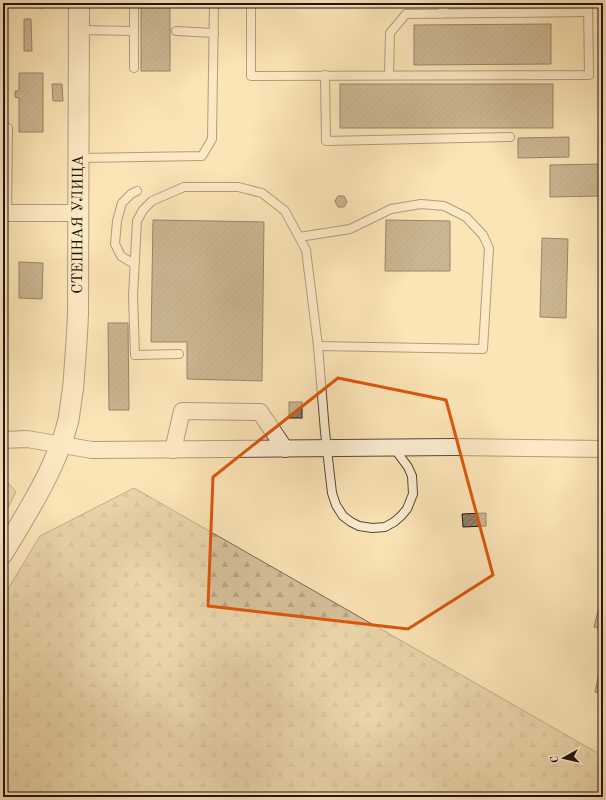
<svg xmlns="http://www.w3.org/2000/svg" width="606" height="800" font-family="'Old Standard TT',serif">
	<defs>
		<pattern id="forest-firs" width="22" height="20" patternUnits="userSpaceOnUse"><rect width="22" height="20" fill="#d6c19a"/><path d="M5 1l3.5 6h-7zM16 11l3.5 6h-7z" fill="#b7a584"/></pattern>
		<pattern id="building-hatch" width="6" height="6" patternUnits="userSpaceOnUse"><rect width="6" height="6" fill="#928066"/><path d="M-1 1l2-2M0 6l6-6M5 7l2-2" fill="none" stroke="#776852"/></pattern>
	</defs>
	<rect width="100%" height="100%" fill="#fbe4b6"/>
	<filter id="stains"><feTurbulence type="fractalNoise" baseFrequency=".005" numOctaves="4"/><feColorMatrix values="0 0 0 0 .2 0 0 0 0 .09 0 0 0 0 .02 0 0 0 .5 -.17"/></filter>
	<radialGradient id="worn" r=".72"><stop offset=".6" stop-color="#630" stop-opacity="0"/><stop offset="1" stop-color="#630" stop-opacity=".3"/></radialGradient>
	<g fill="url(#forest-firs)" stroke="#7b6a54">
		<polygon points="3,477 16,492 3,517"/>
		<polygon points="134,488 603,756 603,797 3,797 3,597 40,536"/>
	</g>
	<g fill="url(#building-hatch)" stroke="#20140f">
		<polygon points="18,3 43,3 43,8 18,7"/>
		<rect x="141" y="3" width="29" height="68"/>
		<polygon points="24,19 31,19 32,51 24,51"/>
		<polygon points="551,24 551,64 414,65 414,25"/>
		<polygon points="19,73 43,73 43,132 19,132 19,98 15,97 15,91 19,91"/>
		<polygon points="52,84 62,84 63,101 53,101"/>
		<rect x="340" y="84" width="213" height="44"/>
		<polygon points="569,137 569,157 518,158 518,138"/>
		<polygon points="603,164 603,196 550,197 550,165"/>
		<polygon points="338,196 344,196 347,202 344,207 338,207 335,201"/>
		<polygon points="153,220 264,222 262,381 187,379 187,342 151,342"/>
		<polygon points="386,220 450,221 450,271 385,271"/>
		<polygon points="542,238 568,239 566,318 540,317"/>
		<polygon points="19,262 43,263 42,299 19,298"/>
		<polygon points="108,323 128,323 129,410 109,410"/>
		<rect x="289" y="402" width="13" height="16"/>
		<polygon points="486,513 486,526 463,527 462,514"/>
		<polygon points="600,603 603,604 603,629 594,627"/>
		<polygon points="601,664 603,665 603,694 595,692"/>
	</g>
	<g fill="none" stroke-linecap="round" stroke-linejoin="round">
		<defs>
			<g id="service">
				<polyline points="134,3 134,68"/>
				<polyline points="251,3 251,76 589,75 588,3"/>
				<polyline points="440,14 447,3"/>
				<polyline points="79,30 134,31"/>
				<polyline points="176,31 214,33"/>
				<polyline points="325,75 326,141 510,137"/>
				<polyline points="389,75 390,33 406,14 588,12"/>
				<polyline points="79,158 202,156 212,139 214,3"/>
				<polyline points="7,213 8,128"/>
				<polyline points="299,237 350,229 391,209 421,204 444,206 466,217 483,235 489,248 483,349 318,346"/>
				<polyline points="134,264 121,256 115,244 117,221 122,203 131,194 137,191"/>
				<polyline points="179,354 135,355 133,296 137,221 143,210 152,201 184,187 238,187 262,193 285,211 306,250 318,346 325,432 332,493 336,505 343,516 351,522 359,526 372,528 385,527 394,522 401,516 407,509 413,494 412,476 408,467 394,448"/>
			</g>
			<g id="minor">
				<polyline points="3,213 78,213"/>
				<polyline points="3,440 27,439 92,450 453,447 603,449"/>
				<polyline points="173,450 182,411 260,412 285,449"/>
			</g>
			<g id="tertiary">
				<path id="s1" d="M3 553C27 513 56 468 68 422 70 412 71 400 73 389 75 364 77 339 78 314L79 3"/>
			</g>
		</defs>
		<use href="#service" stroke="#574839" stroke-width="10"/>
		<use href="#minor" stroke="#574839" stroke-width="18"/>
		<use href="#tertiary" stroke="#574839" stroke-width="22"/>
		<use href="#service" stroke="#fcedd0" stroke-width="8"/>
		<use href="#minor" stroke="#fcedd0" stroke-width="16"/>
		<use href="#tertiary" stroke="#fcedd0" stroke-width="20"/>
	</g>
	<path d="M0 0H606V800H0ZM338 378 446 400 493 575 408 629 208 606 213 477Z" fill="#fbe4b6" fill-opacity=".55" fill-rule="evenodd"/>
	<path fill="none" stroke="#de560c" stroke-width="3" stroke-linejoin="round" d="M338 378 446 400 493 575 408 629 208 606 213 477Z"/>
	<g text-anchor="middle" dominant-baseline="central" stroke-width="3.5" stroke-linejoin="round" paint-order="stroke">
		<g font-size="15" fill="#20140f" stroke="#fcedd0">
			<text stroke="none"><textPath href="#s1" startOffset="345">СТЕПНАЯ УЛИЦА</textPath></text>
		</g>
	</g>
	<rect width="606" height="800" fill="none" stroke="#fbe4b6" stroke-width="16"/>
	<rect x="4" y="4" width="598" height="792" fill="none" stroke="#20140f" stroke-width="2"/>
	<rect x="8" y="8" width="590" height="784" fill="none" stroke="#20140f"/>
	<g transform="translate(564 758) rotate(262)" stroke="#fcedd0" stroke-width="3" paint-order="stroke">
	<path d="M0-3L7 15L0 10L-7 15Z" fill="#20140f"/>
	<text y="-6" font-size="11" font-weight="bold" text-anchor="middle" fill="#20140f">С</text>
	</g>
	<rect width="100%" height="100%" filter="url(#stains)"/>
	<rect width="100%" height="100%" fill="url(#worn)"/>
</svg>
